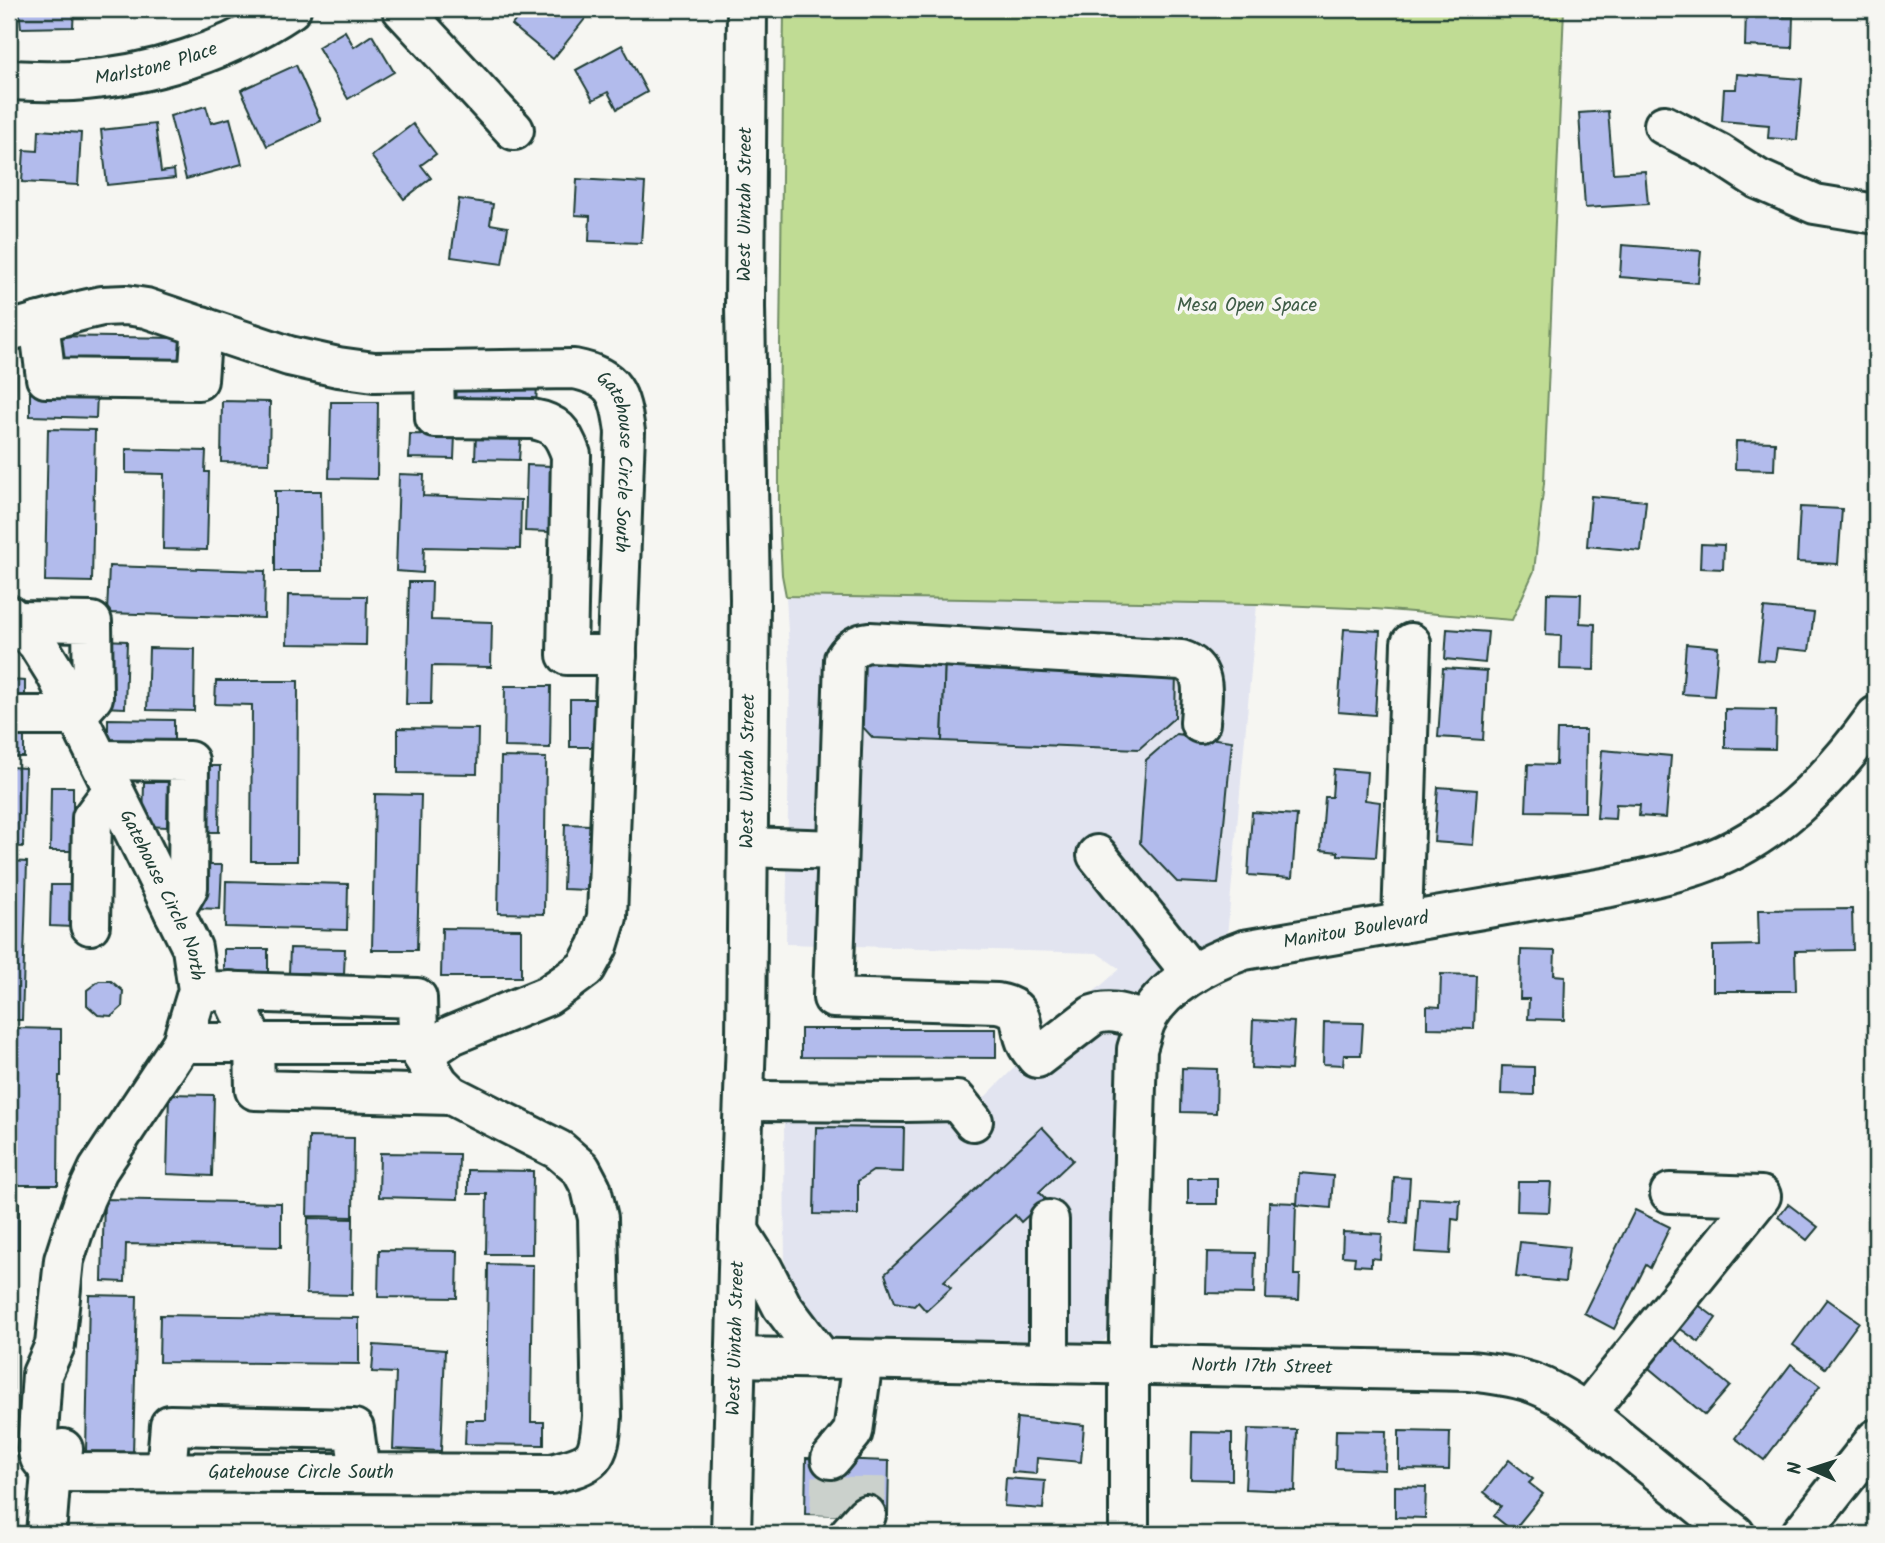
<svg xmlns="http://www.w3.org/2000/svg" width="1885" height="1543" font-family="Kalam,sans-serif">
	<rect width="100%" height="100%" fill="#f6f6f2"/>
	<filter id="ink" filterUnits="userSpaceOnUse"><feTurbulence type="fractalNoise" baseFrequency=".0143" numOctaves="2"/><feDisplacementMap in="SourceGraphic" scale="14" xChannelSelector="R" yChannelSelector="G"/><feConvolveMatrix kernelMatrix="1 2 1 2 8 2 1 2 1" color-interpolation-filters="sRGB"/></filter>
	<g filter="url(#ink)">
		<polygon fill="#e2e4f0" points="786,596 1257,604 1227,937 1194,950 1122,1044 1115,1087 1113,1320 1112,1331 1105,1340 1097,1344 844,1342 820,1333 785,1281 784,1121 959,1123 1066,1016 1120,969 1097,953 786,944 790,669"/>
		<polygon fill="#c0dc94" stroke="#708c64" stroke-width="2" points="784,9 1564,9 1544,483 1534,571 1512,620 1375,609 1257,604 786,596 782,575 779,518 779,429"/>
		<g fill="#b2bbec" stroke="#1f3d34" stroke-width="2">
			<polygon points="19,9 74,9 73,27 21,28"/>
			<polygon points="108,9 135,9 110,15"/>
			<polygon points="524,9 580,9 588,15 553,59 512,25"/>
			<polygon points="1746,9 1784,9 1784,17 1793,17 1792,48 1745,46"/>
			<polygon points="345,31 354,47 372,35 394,72 348,99 318,47"/>
			<polygon points="622,45 647,92 617,109 608,92 593,100 576,70"/>
			<polygon points="296,65 321,121 267,146 241,90"/>
			<polygon points="1737,74 1802,79 1797,140 1768,138 1769,125 1722,121 1724,89 1736,89"/>
			<polygon points="206,106 211,123 230,118 242,164 186,179 170,116"/>
			<polygon points="1608,111 1613,173 1645,171 1648,204 1585,208 1579,113"/>
			<polygon points="155,124 161,172 174,170 175,178 107,185 101,130"/>
			<polygon points="413,124 436,154 421,165 431,178 404,199 371,156"/>
			<polygon points="39,130 81,133 78,185 22,182 24,150 38,151"/>
			<polygon points="577,179 645,183 641,243 589,241 590,216 575,215"/>
			<polygon points="459,199 493,204 490,224 508,227 502,264 451,257"/>
			<polygon points="1622,245 1701,251 1698,283 1620,277"/>
			<polygon points="48,336 180,338 180,362 48,360"/>
			<polygon points="9,360 17,360 16,430 9,430"/>
			<polygon points="448,381 537,383 536,408 448,406"/>
			<polygon points="30,392 97,393 96,418 30,416"/>
			<polygon points="222,401 270,402 269,463 221,462"/>
			<polygon points="331,402 378,402 377,479 329,478"/>
			<polygon points="48,429 95,430 92,582 45,581"/>
			<polygon points="410,434 455,435 454,459 409,458"/>
			<polygon points="476,434 521,435 519,460 475,459"/>
			<polygon points="1736,441 1775,442 1774,470 1735,469"/>
			<polygon points="126,449 206,451 205,472 209,472 207,550 163,549 164,474 126,473"/>
			<polygon points="527,465 552,466 549,532 525,531"/>
			<polygon points="399,474 424,475 423,496 521,500 520,549 424,547 423,573 396,571"/>
			<polygon points="275,491 321,491 322,571 275,571"/>
			<polygon points="1591,496 1646,501 1641,551 1587,546"/>
			<polygon points="1800,507 1842,509 1838,564 1797,562"/>
			<polygon points="9,523 16,523 15,574 9,574"/>
			<polygon points="1701,544 1724,545 1723,569 1700,568"/>
			<polygon points="109,566 265,571 264,618 107,613"/>
			<polygon points="409,582 432,582 431,620 492,622 491,667 432,666 431,704 406,704"/>
			<polygon points="1547,593 1581,594 1580,623 1595,624 1594,670 1560,669 1561,636 1546,635"/>
			<polygon points="288,595 367,596 366,645 287,644"/>
			<polygon points="1764,608 1814,613 1809,651 1777,648 1775,661 1758,660"/>
			<polygon points="1344,629 1380,631 1375,715 1338,712"/>
			<polygon points="1447,629 1488,632 1485,663 1445,659"/>
			<polygon points="103,640 127,641 125,708 101,707"/>
			<polygon points="1686,644 1718,647 1714,696 1682,694"/>
			<polygon points="149,648 195,649 194,711 147,710"/>
			<polygon points="864,657 945,660 942,741 873,738 860,724"/>
			<polygon points="945,660 1176,672 1175,717 1139,749 942,741"/>
			<polygon points="1443,668 1487,671 1483,740 1438,737"/>
			<polygon points="9,680 25,681 25,705 9,704"/>
			<polygon points="216,681 298,681 297,861 251,861 252,705 215,704"/>
			<polygon points="505,686 551,686 550,748 504,747"/>
			<rect x="570" y="699" width="24" height="48"/>
			<polygon points="1725,709 1776,710 1775,749 1725,748"/>
			<polygon points="108,719 174,720 174,744 108,743"/>
			<polygon points="398,728 478,729 477,774 398,773"/>
			<polygon points="1557,730 1586,730 1585,812 1526,811 1528,764 1556,765"/>
			<rect x="9" y="731" width="15" height="26"/>
			<polygon points="1176,734 1232,741 1218,884 1177,882 1140,843 1146,760"/>
			<polygon points="1602,750 1671,756 1666,818 1639,816 1640,805 1616,804 1615,819 1597,818"/>
			<polygon points="501,757 546,758 544,914 498,913"/>
			<polygon points="197,766 220,766 219,832 196,832"/>
			<polygon points="9,767 25,768 23,847 9,846"/>
			<polygon points="1334,769 1367,772 1365,800 1380,802 1376,857 1338,855 1338,852 1321,850 1325,797 1332,797"/>
			<polygon points="144,782 168,782 167,827 143,826"/>
			<polygon points="51,787 73,787 73,851 50,851"/>
			<polygon points="1438,787 1477,790 1473,845 1434,842"/>
			<polygon points="375,794 421,795 417,950 372,950"/>
			<polygon points="1252,812 1297,815 1292,878 1248,875"/>
			<polygon points="565,824 590,825 587,890 563,889"/>
			<polygon points="9,861 27,862 22,1020 9,1020"/>
			<polygon points="196,865 222,865 220,909 195,908"/>
			<polygon points="226,881 348,884 347,930 225,927"/>
			<polygon points="51,885 74,885 73,927 50,926"/>
			<polygon points="1852,909 1853,950 1795,951 1796,991 1713,991 1713,946 1759,945 1758,910"/>
			<polygon points="442,928 521,929 521,977 441,977"/>
			<polygon points="290,948 345,949 344,974 289,973"/>
			<polygon points="224,949 268,949 268,973 224,972"/>
			<polygon points="1521,950 1555,951 1554,975 1565,976 1564,1020 1528,1019 1529,999 1520,999"/>
			<polygon points="1441,974 1476,975 1474,1029 1427,1028 1427,1006 1440,1007"/>
			<polygon points="99,981 111,981 123,991 122,1007 112,1016 98,1015 87,1005 87,990"/>
			<polygon points="1253,1020 1294,1022 1291,1070 1251,1068"/>
			<polygon points="1324,1022 1363,1023 1361,1055 1344,1055 1343,1065 1323,1064"/>
			<polygon points="14,1028 61,1029 61,1076 59,1076 58,1185 12,1185"/>
			<polygon points="801,1029 996,1029 996,1058 801,1057"/>
			<polygon points="1502,1066 1534,1067 1534,1095 1501,1094"/>
			<polygon points="1182,1068 1217,1069 1216,1113 1181,1112"/>
			<polygon points="169,1094 214,1095 212,1176 167,1174"/>
			<polygon points="816,1127 904,1128 903,1172 873,1171 858,1181 858,1215 814,1214"/>
			<polygon points="1042,1127 1073,1160 1039,1192 1046,1199 1021,1222 1015,1215 944,1281 951,1288 926,1311 918,1302 914,1306 895,1302 885,1274"/>
			<polygon points="309,1137 354,1138 353,1217 307,1216"/>
			<polygon points="380,1153 459,1154 458,1199 379,1197"/>
			<polygon points="468,1170 533,1171 532,1254 486,1254 487,1194 468,1194"/>
			<polygon points="1299,1173 1333,1176 1331,1208 1297,1205"/>
			<polygon points="1394,1177 1410,1178 1407,1224 1391,1222"/>
			<rect x="1188" y="1178" width="29" height="26"/>
			<polygon points="1518,1182 1551,1182 1549,1212 1517,1211"/>
			<polygon points="1419,1198 1460,1200 1459,1220 1452,1219 1450,1254 1415,1252"/>
			<polygon points="104,1199 281,1203 281,1247 126,1244 125,1282 102,1281"/>
			<rect x="9" y="1202" width="10" height="47"/>
			<polygon points="1269,1202 1296,1203 1294,1275 1300,1275 1299,1300 1266,1299"/>
			<polygon points="1788,1204 1818,1227 1807,1240 1778,1217"/>
			<polygon points="1635,1210 1670,1227 1650,1268 1646,1265 1614,1329 1584,1313"/>
			<polygon points="308,1218 353,1219 352,1295 306,1294"/>
			<polygon points="1343,1232 1382,1234 1380,1259 1371,1258 1371,1266 1354,1265 1355,1257 1342,1256"/>
			<polygon points="1520,1242 1569,1247 1565,1282 1516,1277"/>
			<polygon points="379,1250 458,1251 457,1298 378,1297"/>
			<polygon points="1207,1252 1255,1253 1254,1294 1206,1293"/>
			<polygon points="488,1264 533,1265 531,1422 544,1422 544,1445 465,1444 466,1420 486,1420"/>
			<rect x="9" y="1272" width="4" height="125"/>
			<polygon points="89,1295 137,1296 133,1454 86,1453"/>
			<polygon points="1827,1299 1859,1322 1825,1368 1793,1345"/>
			<polygon points="1693,1301 1716,1318 1699,1342 1675,1325"/>
			<polygon points="160,1315 359,1318 359,1364 159,1362"/>
			<polygon points="1668,1334 1730,1386 1705,1415 1644,1364"/>
			<polygon points="374,1345 445,1350 441,1451 393,1449 396,1373 372,1372"/>
			<polygon points="1791,1364 1820,1386 1764,1460 1735,1438"/>
			<polygon points="1017,1418 1084,1425 1081,1462 1037,1458 1036,1474 1012,1472"/>
			<polygon points="1248,1429 1297,1430 1295,1491 1245,1489"/>
			<polygon points="1336,1430 1386,1431 1385,1470 1335,1468"/>
			<polygon points="1399,1431 1450,1432 1449,1470 1399,1469"/>
			<polygon points="1192,1432 1232,1433 1232,1480 1191,1479"/>
			<polygon points="806,1458 889,1461 888,1516 805,1514"/>
			<polygon points="1509,1460 1533,1479 1529,1483 1543,1494 1513,1531 1494,1516 1501,1506 1484,1492"/>
			<polygon points="1006,1478 1045,1481 1043,1509 1004,1506"/>
			<polygon points="1395,1486 1426,1487 1425,1518 1395,1517"/>
			<polygon points="1615,1527 1625,1534 1609,1534"/>
		</g>
		<g fill="none" stroke-linecap="round" stroke-linejoin="round">
			<g stroke="#cbd1cc" stroke-width="38" stroke-dasharray="38 19" stroke-linecap="butt">
				<polyline points="829,1515 831,1459"/>
				<polyline points="866,1515 867,1460"/>
			</g>
			<defs>
				<g id="minor">
					<polyline points="402,9 514,130"/>
					<path id="s1" d="M9 80C30 81 52 82 73 81 150 76 227 52 291 9"/>
					<polyline points="1664,125 1718,153 1758,179 1815,204 1876,214"/>
					<polyline points="39,322 46,378 198,380 202,326"/>
					<path id="s2" d="M9 331 84 310 102 306 126 305 146 308 289 356 338 367 374 372 574 369C615 377 620 393 625 432L607 917 598 946 586 968 570 980 547 996 452 1035 422 1055 439 1083 451 1095 559 1150 581 1169 591 1188 598 1218 602 1416C599 1461 595 1463 551 1474L51 1472"/>
					<path d="M434 371 435 418 532 419C556 423 563 432 571 455L567 655H617"/>
					<path id="s3" d="M9 615 37 643 55 672 192 948 198 990 182 1043 98 1170 85 1198 73 1232 64 1260 55 1345 42 1374 37 1448 40 1458 51 1472"/>
					<polyline points="9,716 76,716 93,697 92,622 16,621"/>
					<polyline points="99,760 189,761 188,888 174,912"/>
					<polyline points="748,847 837,850"/>
					<polyline points="1097,855 1192,974"/>
					<polyline points="1402,923 1411,643"/>
					<polyline points="90,925 92,818 113,790"/>
					<polyline points="210,991 417,998 418,1034 422,1055"/>
					<polyline points="230,991 254,1043 255,1090 451,1095"/>
					<path d="M1145 1021C1127 1016 1113 1008 1093 1015L1037 1058C1034 1054 1029 1049 1027 1044 1017 1024 1028 1008 997 1003L833 998 844 659C851 648 859 643 870 642L1181 660C1210 669 1201 698 1200 723"/>
					<polyline points="182,1043 419,1043"/>
					<polyline points="744,1101 905,1102 957,1101 973,1121"/>
					<polyline points="739,1231 763,1269 782,1306 822,1359"/>
					<path id="s4" d="M735 1357 1469 1371C1520 1376 1543 1382 1586 1413L1735 1534"/>
					<polyline points="1049,1363 1049,1220"/>
					<polyline points="1586,1413 1761,1196 1670,1193"/>
					<polyline points="831,1459 853,1432 863,1360"/>
					<polyline points="166,1472 170,1425 354,1429 360,1473"/>
					<polyline points="46,1534 51,1472 59,1460 63,1449"/>
					<polyline points="849,1534 866,1515"/>
					<path id="s5" d="M1129 1534V1336L1137 1049C1140 1040 1142 1031 1145 1023 1161 987 1209 962 1244 950L1610 887C1639 880 1669 875 1698 865 1773 840 1831 779 1876 716"/>
					<polyline points="1801,1534 1876,1439"/>
				</g>
				<g id="major">
					<path id="s6" d="M731 1534 739 1231 746 1040 750 599 745 307 747 9"/>
				</g>
			</defs>
			<use href="#minor" stroke="#1f3d34" stroke-width="44"/>
			<use href="#major" stroke="#1f3d34" stroke-width="44"/>
			<use href="#minor" stroke="#f6f6f2" stroke-width="38"/>
			<use href="#major" stroke="#f6f6f2" stroke-width="38"/>
		</g>
	</g>
	<g text-anchor="middle" dominant-baseline="central" stroke-width="7" stroke-linejoin="round" paint-order="stroke">
		<g font-size="19" fill="#1f3d34" stroke="#f6f6f2">
			<text stroke="none"><textPath href="#s1" startOffset="149">Marlstone Place</textPath></text>
			<text stroke="none"><textPath href="#s6" startOffset="1330">West Uintah Street</textPath></text>
			<text stroke="none"><textPath href="#s2" startOffset="696">Gatehouse Circle South</textPath></text>
			<text stroke="none"><textPath href="#s6" startOffset="763">West Uintah Street</textPath></text>
			<text stroke="none"><textPath href="#s3" startOffset="322">Gatehouse Circle North</textPath></text>
			<text stroke="none"><textPath href="#s5" startOffset="752">Manitou Boulevard</textPath></text>
			<text stroke="none"><textPath href="#s6" startOffset="196">West Uintah Street</textPath></text>
			<text stroke="none"><textPath href="#s4" startOffset="527">North 17th Street</textPath></text>
			<text x="301" y="1473">Gatehouse Circle South</text>
		</g>
		<g font-size="19" fill="#3f5d47" stroke="#f6f6f2">
			<text x="1247" y="306">Mesa Open Space</text>
		</g>
	</g>
	<rect width="1885" height="1543" fill="none" stroke="#f6f6f2" stroke-width="35"/>
	<rect x="18" y="18" width="1850" height="1508" fill="none" stroke="#1f3d34" stroke-width="2.5" filter="url(#ink)"/>
	<g transform="translate(1811 1469) rotate(273)" stroke="#f6f6f2" stroke-width="5" paint-order="stroke">
	<path d="M0-5L12 26L0 18L-12 26Z" fill="#1f3d34"/>
	<text y="-10" font-size="19" font-weight="bold" text-anchor="middle" fill="#1f3d34">N</text>
	</g>
</svg>
